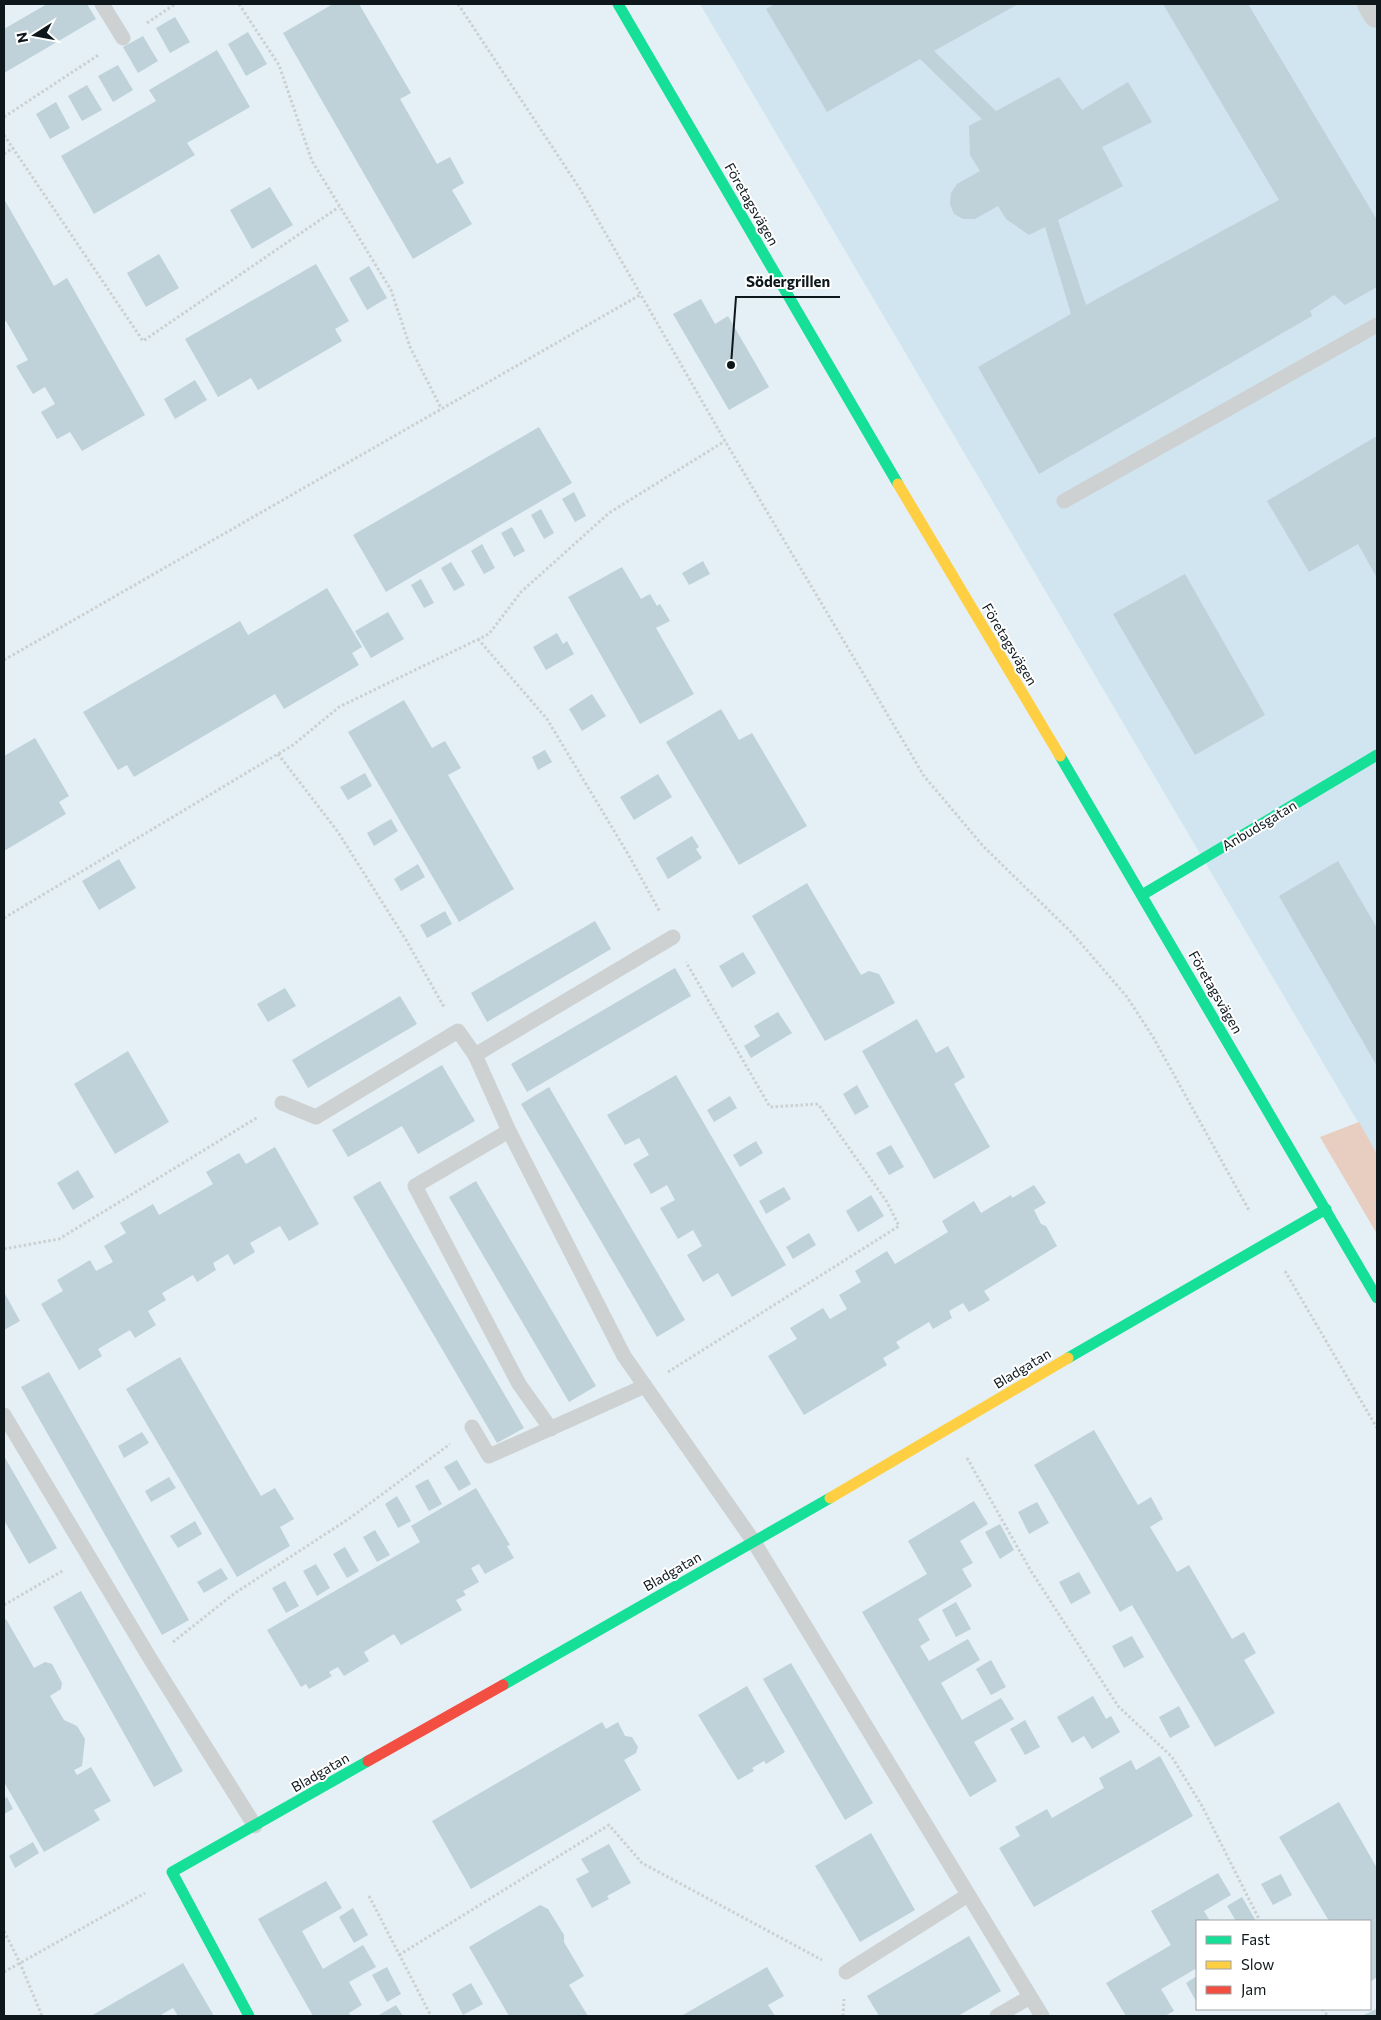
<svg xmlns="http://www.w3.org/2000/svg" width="1381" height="2020" font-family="Commissioner,sans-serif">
	<rect width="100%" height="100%" fill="#e4f0f6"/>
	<polygon fill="#d0e5f0" points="700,4 1377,4 1377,1154 1358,1122"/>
	<polygon fill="#e8cec0" points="1359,1122 1377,1154 1377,1234 1320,1137"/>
	<g fill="#bfd1d9">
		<polygon points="47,4 87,4 96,19 4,73 4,29"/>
		<polygon points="333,4 359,4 411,93 400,99 437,164 450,157 464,183 452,190 472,224 413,259 283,33"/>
		<polygon points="775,4 1018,4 934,51 996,111 1059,77 1082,110 1128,82 1152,122 1102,147 1123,186 1058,220 1086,305 1279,200 1163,4 1248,4 1377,220 1377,287 1345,305 1334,295 1310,311 1312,316 1039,474 978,367 1071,314 1045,227 1029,235 1006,219 998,206 975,219 963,219 954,214 950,204 951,193 957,184 980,171 970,155 969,126 982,119 920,59 827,112 766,9"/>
		<polygon points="175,17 190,42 170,53 156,28"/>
		<polygon points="248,32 267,64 246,76 228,44"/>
		<polygon points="143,36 158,61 138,73 123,47"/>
		<polygon points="217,50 250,107 187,143 195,155 94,214 61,156 156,101 149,90"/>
		<polygon points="118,65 133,90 113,102 98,76"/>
		<polygon points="87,85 102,110 82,121 68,96"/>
		<polygon points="56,102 70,128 50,139 36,114"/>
		<polygon points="270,187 293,225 252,249 230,210"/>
		<polygon points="4,199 54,286 67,278 145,415 82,451 70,432 57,439 41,412 55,404 45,387 33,394 16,366 28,360 6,321 4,322"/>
		<polygon points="159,254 179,288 146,307 127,273"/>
		<polygon points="316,264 349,321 335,329 342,341 258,390 251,378 218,397 185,339"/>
		<polygon points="369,266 387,298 367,310 349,278"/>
		<polygon points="701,299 715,324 728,316 769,387 729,410 673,314"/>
		<polygon points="195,380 207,400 175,419 164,399"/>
		<polygon points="539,427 572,483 386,592 353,535"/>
		<polygon points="1377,436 1377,578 1358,544 1309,572 1267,501"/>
		<polygon points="574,492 586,516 575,522 562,499"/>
		<polygon points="541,509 554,533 544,539 531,515"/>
		<polygon points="512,527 525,551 514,557 501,533"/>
		<polygon points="482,544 495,568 484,574 471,551"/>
		<polygon points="703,561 710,574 689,585 682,573"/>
		<polygon points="451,562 465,585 454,591 441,568"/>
		<polygon points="622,567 641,599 650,594 657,606 660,604 670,621 656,628 694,694 640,724 568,597"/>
		<polygon points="1185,574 1265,715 1195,755 1113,614"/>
		<polygon points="421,579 434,603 424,608 411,585"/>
		<polygon points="327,588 362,647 352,653 359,665 284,709 275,694 134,777 127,765 118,770 83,712 240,621 248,635"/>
		<polygon points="388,612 404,639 371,658 355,631"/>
		<polygon points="557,633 563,644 567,641 574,654 546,670 533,647"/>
		<polygon points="592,694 606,716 582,731 569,709"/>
		<polygon points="404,700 432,748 445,741 461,768 448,775 514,889 459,922 348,732"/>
		<polygon points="721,709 739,740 752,733 807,826 739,865 666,742"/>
		<polygon points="35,738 69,796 59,802 66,814 4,851 4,756"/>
		<polygon points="545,750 552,762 538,770 532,757"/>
		<polygon points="365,773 372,786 348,800 340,787"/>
		<polygon points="658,774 672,797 634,820 620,797"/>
		<polygon points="391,819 398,831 374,846 367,833"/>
		<polygon points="692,836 699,847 696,849 702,858 668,879 656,858"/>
		<polygon points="119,859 136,888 99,910 82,881"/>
		<polygon points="1338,861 1377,928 1377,1066 1279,896"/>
		<polygon points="418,864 425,877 401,891 394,879"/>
		<polygon points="807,883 861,975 869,971 879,974 895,1003 825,1041 752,916"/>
		<polygon points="445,911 452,924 427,938 420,925"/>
		<polygon points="595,921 611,949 487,1022 471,993"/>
		<polygon points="743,952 756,973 732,988 719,966"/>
		<polygon points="675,968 691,996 527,1092 511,1064"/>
		<polygon points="285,988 296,1006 268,1022 257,1004"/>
		<polygon points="400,996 417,1024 308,1088 292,1060"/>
		<polygon points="778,1012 792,1033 751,1058 744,1046 760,1036 754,1026"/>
		<polygon points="917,1019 936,1053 948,1046 965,1077 954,1084 990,1147 934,1179 862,1051"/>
		<polygon points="128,1051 169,1122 115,1154 74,1084"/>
		<polygon points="442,1065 475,1121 418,1154 402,1126 348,1157 332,1130"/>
		<polygon points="676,1075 786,1265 732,1297 718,1273 703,1282 687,1255 702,1246 693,1230 678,1239 660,1208 675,1200 667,1185 651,1194 633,1164 649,1155 639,1138 625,1145 607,1115"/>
		<polygon points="857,1085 869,1107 855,1115 843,1094"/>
		<polygon points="549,1087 685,1320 657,1337 521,1104"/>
		<polygon points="730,1096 737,1108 714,1122 707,1110"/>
		<polygon points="756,1141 763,1153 740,1167 733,1155"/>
		<polygon points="891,1145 904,1167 889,1175 876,1153"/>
		<polygon points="275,1147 319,1224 289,1241 280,1226 250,1243 255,1252 234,1265 228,1254 213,1263 216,1270 197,1282 193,1275 162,1293 166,1300 148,1311 156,1325 135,1338 130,1330 98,1349 102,1356 79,1370 41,1304 63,1291 57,1280 90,1260 96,1271 113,1262 104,1246 126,1233 120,1223 153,1204 159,1215 213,1184 206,1172 239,1153 246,1164"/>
		<polygon points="78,1170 94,1197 73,1210 57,1183"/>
		<polygon points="380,1181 524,1428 497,1443 353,1197"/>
		<polygon points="476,1181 596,1386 569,1402 449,1197"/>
		<polygon points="1034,1185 1046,1203 1034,1210 1041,1224 1046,1226 1057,1246 984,1291 990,1300 969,1312 963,1303 949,1311 952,1318 933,1329 929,1322 896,1342 900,1348 883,1358 887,1365 804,1415 768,1356 797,1339 790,1328 823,1308 830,1319 847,1309 839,1295 861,1282 855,1271 887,1251 895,1264 948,1232 942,1221 974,1201 981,1213 1011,1195 1012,1198"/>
		<polygon points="784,1187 791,1199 766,1214 759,1201"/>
		<polygon points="871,1195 884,1216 858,1232 846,1211"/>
		<polygon points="809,1233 816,1245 793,1259 786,1247"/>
		<polygon points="4,1292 20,1321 4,1330"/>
		<polygon points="180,1357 261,1496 275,1488 294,1519 280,1527 290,1546 237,1577 126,1389"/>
		<polygon points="49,1372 189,1620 162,1635 21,1387"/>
		<polygon points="1094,1430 1138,1505 1151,1497 1163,1519 1150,1527 1177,1572 1189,1565 1232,1639 1244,1632 1256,1653 1244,1660 1275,1713 1215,1747 1132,1605 1120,1612 1034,1465"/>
		<polygon points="142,1432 149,1443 124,1458 118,1446"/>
		<polygon points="4,1456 57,1548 29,1564 4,1520"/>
		<polygon points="457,1460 471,1484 459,1491 444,1467"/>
		<polygon points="169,1477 176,1488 151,1502 145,1491"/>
		<polygon points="428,1479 442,1504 429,1511 415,1486"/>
		<polygon points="476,1488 510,1545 507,1546 514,1558 485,1574 479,1564 471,1568 479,1582 463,1591 466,1595 456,1600 462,1610 401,1645 394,1634 364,1652 369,1661 344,1676 338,1667 329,1672 332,1676 309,1689 306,1684 301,1687 267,1630 420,1542 411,1526"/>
		<polygon points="397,1496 411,1521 398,1528 385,1504"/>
		<polygon points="974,1501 988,1524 960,1541 973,1563 962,1569 972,1586 918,1619 930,1640 920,1646 929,1661 968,1639 980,1660 941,1683 962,1720 1001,1698 1014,1719 974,1742 997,1781 970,1797 862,1612 927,1574 908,1541"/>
		<polygon points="1037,1502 1049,1523 1029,1534 1018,1512"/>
		<polygon points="195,1521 202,1534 178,1548 170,1536"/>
		<polygon points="1000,1524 1014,1550 1000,1559 985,1532"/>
		<polygon points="375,1530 390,1555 377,1562 363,1537"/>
		<polygon points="345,1547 359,1571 347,1578 333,1554"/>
		<polygon points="316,1564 330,1588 317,1596 303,1571"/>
		<polygon points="221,1568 228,1579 204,1593 197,1582"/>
		<polygon points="1079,1572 1091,1593 1071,1604 1059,1582"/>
		<polygon points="285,1581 299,1606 286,1613 272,1588"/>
		<polygon points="81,1591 183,1771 154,1787 53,1607"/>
		<polygon points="956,1602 971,1629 956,1637 942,1610"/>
		<polygon points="6,1619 34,1668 45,1662 52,1664 62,1683 61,1689 50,1696 64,1720 77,1726 85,1739 82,1766 74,1770 77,1775 91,1767 111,1801 94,1810 100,1820 44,1852 4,1782 4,1620"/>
		<polygon points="1132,1636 1144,1657 1124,1668 1112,1646"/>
		<polygon points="991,1660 1006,1687 991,1695 976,1669"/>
		<polygon points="791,1663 873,1803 845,1820 763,1679"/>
		<polygon points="747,1686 785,1752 766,1764 764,1761 752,1768 754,1771 738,1780 698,1715"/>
		<polygon points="1093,1696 1106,1719 1111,1716 1120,1732 1092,1749 1084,1736 1072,1743 1057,1717"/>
		<polygon points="1179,1706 1190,1727 1170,1738 1159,1717"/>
		<polygon points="1025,1720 1040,1747 1025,1755 1010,1729"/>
		<polygon points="602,1722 606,1729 618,1722 625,1736 632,1737 638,1747 636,1753 624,1760 641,1790 471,1889 432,1821"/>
		<polygon points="1160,1756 1193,1816 1034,1907 999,1848 1020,1836 1015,1827 1047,1809 1052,1818 1104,1788 1099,1778 1131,1760 1136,1770"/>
		<polygon points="7,1797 13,1809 4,1814 4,1799"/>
		<polygon points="1339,1802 1377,1868 1377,1977 1370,1982 1370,1921 1329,1921 1279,1837"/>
		<polygon points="871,1833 915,1910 860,1942 815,1866"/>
		<polygon points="33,1842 39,1853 15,1868 9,1856"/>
		<polygon points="609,1844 631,1883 607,1896 609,1899 592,1908 576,1879 589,1872 581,1859"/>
		<polygon points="1218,1873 1231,1895 1204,1911 1210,1921 1197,1921 1197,1968 1161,1989 1174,2011 1165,2016 1126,2016 1106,1983 1171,1945 1151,1911"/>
		<polygon points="1281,1874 1292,1895 1273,1905 1261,1884"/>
		<polygon points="326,1881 342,1908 302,1931 323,1969 363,1945 376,1967 349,1982 362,2005 349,2013 351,2016 313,2016 258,1919"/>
		<polygon points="1242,1897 1256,1921 1236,1921 1227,1906"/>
		<polygon points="540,1905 548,1909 564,1935 564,1942 584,1976 569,1985 588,2016 509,2016 469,1947"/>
		<polygon points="353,1908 368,1935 354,1943 339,1917"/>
		<polygon points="969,1936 1001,1991 958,2016 879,2016 867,1996"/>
		<polygon points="183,1963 214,2016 178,2016 173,2008 159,2016 91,2016"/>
		<polygon points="387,1967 401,1994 387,2002 372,1975"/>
		<polygon points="767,1967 784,1996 768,2005 775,2016 681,2016"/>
		<polygon points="1197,1976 1197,2003 1186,1983"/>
		<polygon points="471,1983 483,2004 463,2015 452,1994"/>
		<polygon points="396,2005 403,2016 377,2016"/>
		<polygon points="1376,2009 1377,2016 1362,2016"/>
	</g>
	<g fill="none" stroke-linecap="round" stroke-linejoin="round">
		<g stroke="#ccd0d1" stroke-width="3" stroke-dasharray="2.5 2.5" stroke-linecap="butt">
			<polyline points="239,4 279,65 312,161 391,290 410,347 441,408"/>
			<polyline points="458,4 580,189 725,441 924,776 983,846 1072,933 1127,997 1153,1037 1250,1212"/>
			<polyline points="147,23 175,4"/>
			<polyline points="4,117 100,54"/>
			<polyline points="4,135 143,341 339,207"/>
			<polyline points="4,154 13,148"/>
			<polyline points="478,639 547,719 628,854 660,912"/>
			<polyline points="4,660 640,295"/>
			<polyline points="278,754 338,832 406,940 444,1007"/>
			<polyline points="4,918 293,745 339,707 489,634 521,592 609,513 725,441"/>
			<polyline points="4,1249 59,1239 258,1117"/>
			<polyline points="1285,1271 1377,1428"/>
			<polyline points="668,1372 899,1226 887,1202 818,1104 770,1107 686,962"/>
			<polyline points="967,1458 1031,1571 1118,1706 1172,1757 1202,1806 1260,1921"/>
			<polyline points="4,1605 64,1570"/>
			<polyline points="173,1642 235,1593 350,1518 450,1444"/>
			<polyline points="369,1896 431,2016"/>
			<polyline points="4,1931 20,1963 42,2016"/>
			<polyline points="399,1955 609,1825 642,1863 822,1960"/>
			<polyline points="4,1972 145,1893"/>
			<polyline points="1322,2009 1328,2016"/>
			<polyline points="843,2016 844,1999"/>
		</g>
		<g stroke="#ced1d2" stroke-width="15">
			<polyline points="102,4 123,38"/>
			<polyline points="1064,501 1377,325"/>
			<polyline points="282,1103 316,1117 458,1031 475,1055"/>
			<polyline points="509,1131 475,1055 673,937"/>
			<polyline points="4,1415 151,1660 255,1826"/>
			<polyline points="472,1427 489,1456 645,1386"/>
			<polyline points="551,1429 519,1384 415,1186 509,1131 624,1356 754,1542 1042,2016"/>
			<polyline points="846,1972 968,1895"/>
			<polyline points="997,2016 1030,1997"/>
		</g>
		<polyline stroke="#ced1d2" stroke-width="28" points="1371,4 1377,14"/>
		<g stroke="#16e098" stroke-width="11">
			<polyline points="618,4 898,484"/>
			<polyline points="1060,756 1377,1298"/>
			<polyline points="1142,895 1377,755"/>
			<polyline points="1068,1358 1326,1209"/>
			<polyline points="503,1685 830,1498"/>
			<polyline points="249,2016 172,1872 368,1761"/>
		</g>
		<g stroke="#ffcf43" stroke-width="11">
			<polyline points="898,484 1060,756"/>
			<polyline points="830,1498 1068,1358"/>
		</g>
		<polyline stroke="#f24e42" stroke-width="11" points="368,1761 503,1685"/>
	</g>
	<g text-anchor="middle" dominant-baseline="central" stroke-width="4" stroke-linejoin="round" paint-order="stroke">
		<g font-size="14" fill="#0d171c" stroke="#fff">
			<text transform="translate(752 204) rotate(60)">Företagsvägen</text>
			<text transform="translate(1010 644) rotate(59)">Företagsvägen</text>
			<text transform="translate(1259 825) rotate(-31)">Anbudsgatan</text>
			<text transform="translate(1216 992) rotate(60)">Företagsvägen</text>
			<text transform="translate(1022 1368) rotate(-31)">Bladgatan</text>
			<text transform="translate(672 1571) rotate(-30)">Bladgatan</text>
			<text transform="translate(320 1772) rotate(-30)">Bladgatan</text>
		</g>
	</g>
	<path fill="none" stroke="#0d171c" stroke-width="2" d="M731 365L736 297H840"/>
	<circle fill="#0d171c" stroke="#fff" stroke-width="2" cx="731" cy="365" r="5"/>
	<g font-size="15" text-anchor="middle" font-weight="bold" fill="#0d171c" stroke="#fff" stroke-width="4" stroke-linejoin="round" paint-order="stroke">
		<text x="788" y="287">Södergrillen</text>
	</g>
	<rect width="1381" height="2020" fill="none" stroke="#0d171c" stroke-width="10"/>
	<rect x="1196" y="1920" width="175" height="90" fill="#ffffff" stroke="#9ea2a4"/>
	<rect x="1206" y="1936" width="25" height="8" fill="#16e098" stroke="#9ea2a4"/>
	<text x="1241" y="1945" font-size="15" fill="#0d171c">Fast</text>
	<rect x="1206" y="1961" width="25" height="8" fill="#ffcf43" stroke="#9ea2a4"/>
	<text x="1241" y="1970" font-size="15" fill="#0d171c">Slow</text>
	<rect x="1206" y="1986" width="25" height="8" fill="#f24e42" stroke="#9ea2a4"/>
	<text x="1241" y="1995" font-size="15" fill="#0d171c">Jam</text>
	<g transform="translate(35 35) rotate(259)" stroke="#ffffff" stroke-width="4" paint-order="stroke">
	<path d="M0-4L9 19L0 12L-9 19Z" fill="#0d171c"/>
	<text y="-8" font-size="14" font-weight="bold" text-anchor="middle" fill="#0d171c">N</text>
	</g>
</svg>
